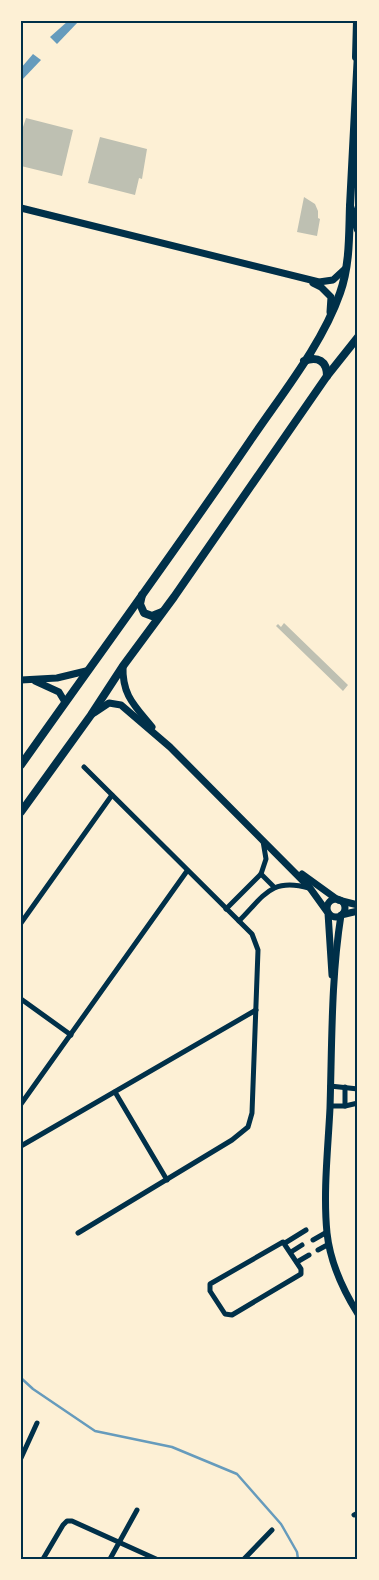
<svg xmlns="http://www.w3.org/2000/svg" width="379" height="1580" font-family="Helvetica,sans-serif">
	<rect width="100%" height="100%" fill="#fdf0d5"/>
	<g fill="#669bbc">
		<polygon points="68,21 79,21 57,44 50,37"/>
		<polygon points="33,54 41,60 21,81 21,68"/>
	</g>
	<g fill="none" stroke-linecap="round" stroke-linejoin="round">
		<polyline stroke="#669bbc" stroke-width="2.5" points="21,1378 33,1389 95,1431 172,1447 237,1474 281,1524 297,1552 298,1559"/>
	</g>
	<g fill="#bec0b2">
		<polygon points="26,118 73,130 62,176 21,166 21,133"/>
		<polygon points="100,137 147,149 142,179 139,178 135,195 88,183"/>
		<polygon points="304,197 315,204 318,211 318,218 320,219 317,236 297,232"/>
		<polygon points="284,623 348,685 343,691 276,626 278,624 281,627"/>
	</g>
	<g fill="none" stroke-linecap="round" stroke-linejoin="round">
		<g stroke="#003049" stroke-width="5">
			<polyline points="358,751 358,754"/>
			<polyline points="261,874 274,887"/>
			<polyline points="226,909 261,874 266,859 263,841"/>
			<path d="M239 921C264 896 271 877 309 888"/>
			<polyline points="21,923 112,795"/>
			<polyline points="21,999 71,1035"/>
			<polyline points="330,1086 358,1089"/>
			<polyline points="115,1092 167,1180"/>
			<polyline points="21,1104 187,871"/>
			<polyline points="330,1106 345,1106 358,1103"/>
			<polyline points="345,1106 345,1087"/>
			<polyline points="21,1146 256,1010"/>
			<polyline points="78,1233 232,1140 248,1127 252,1113 258,950 252,934 84,767"/>
			<polyline points="313,1240 327,1232"/>
			<polygon points="283,1242 301,1269 301,1274 232,1315 225,1314 210,1291 210,1284"/>
			<polyline points="285,1243 306,1230"/>
			<polyline points="318,1250 329,1244"/>
			<polyline points="291,1252 302,1245"/>
			<polyline points="297,1262 309,1255"/>
			<polyline points="21,1458 37,1423"/>
			<polyline points="354,1515 358,1513"/>
			<polyline points="43,1559 63,1525 67,1521 72,1521 156,1559"/>
			<polyline points="110,1559 137,1510"/>
			<polyline points="244,1559 272,1530"/>
		</g>
		<g stroke="#003049" stroke-width="7">
			<polyline points="21,208 319,282 333,280 346,268"/>
			<polyline points="313,283 321,287 331,297 330,312"/>
			<path d="M123 666C122 695 134 705 152 727"/>
			<polyline points="21,680 57,678 86,671"/>
			<polyline points="35,681 59,692 65,702"/>
			<polyline points="94,713 109,703 121,705 170,747 310,888 328,913 332,975"/>
			<polyline points="302,874 338,900 358,905"/>
			<circle cx="336" cy="908" r="9"/>
			<path d="M358 911 341 915C331 978 332 1044 330 1108 328 1149 323 1192 327 1233 330 1261 343 1290 358 1314"/>
		</g>
		<g stroke="#003049" stroke-width="8">
			<polyline points="358,53 350,206 358,230"/>
			<polyline points="356,57 357,21"/>
			<path d="M304 361C318 356 327 361 327 376"/>
			<polyline points="142,595 140,604 144,613 152,616 162,612"/>
			<path d="M21 765C97 657 176 550 250 441 281 395 322 345 340 293 350 265 349 235 350 206"/>
			<polyline points="21,812 91,715 123,666 174,597 327,376 358,337"/>
		</g>
	</g>
	<rect width="379" height="1580" fill="none" stroke="#fdf0d5" stroke-width="45"/>
	<rect x="22" y="22" width="334" height="1536" fill="none" stroke="#003049" stroke-width="2"/>
</svg>
